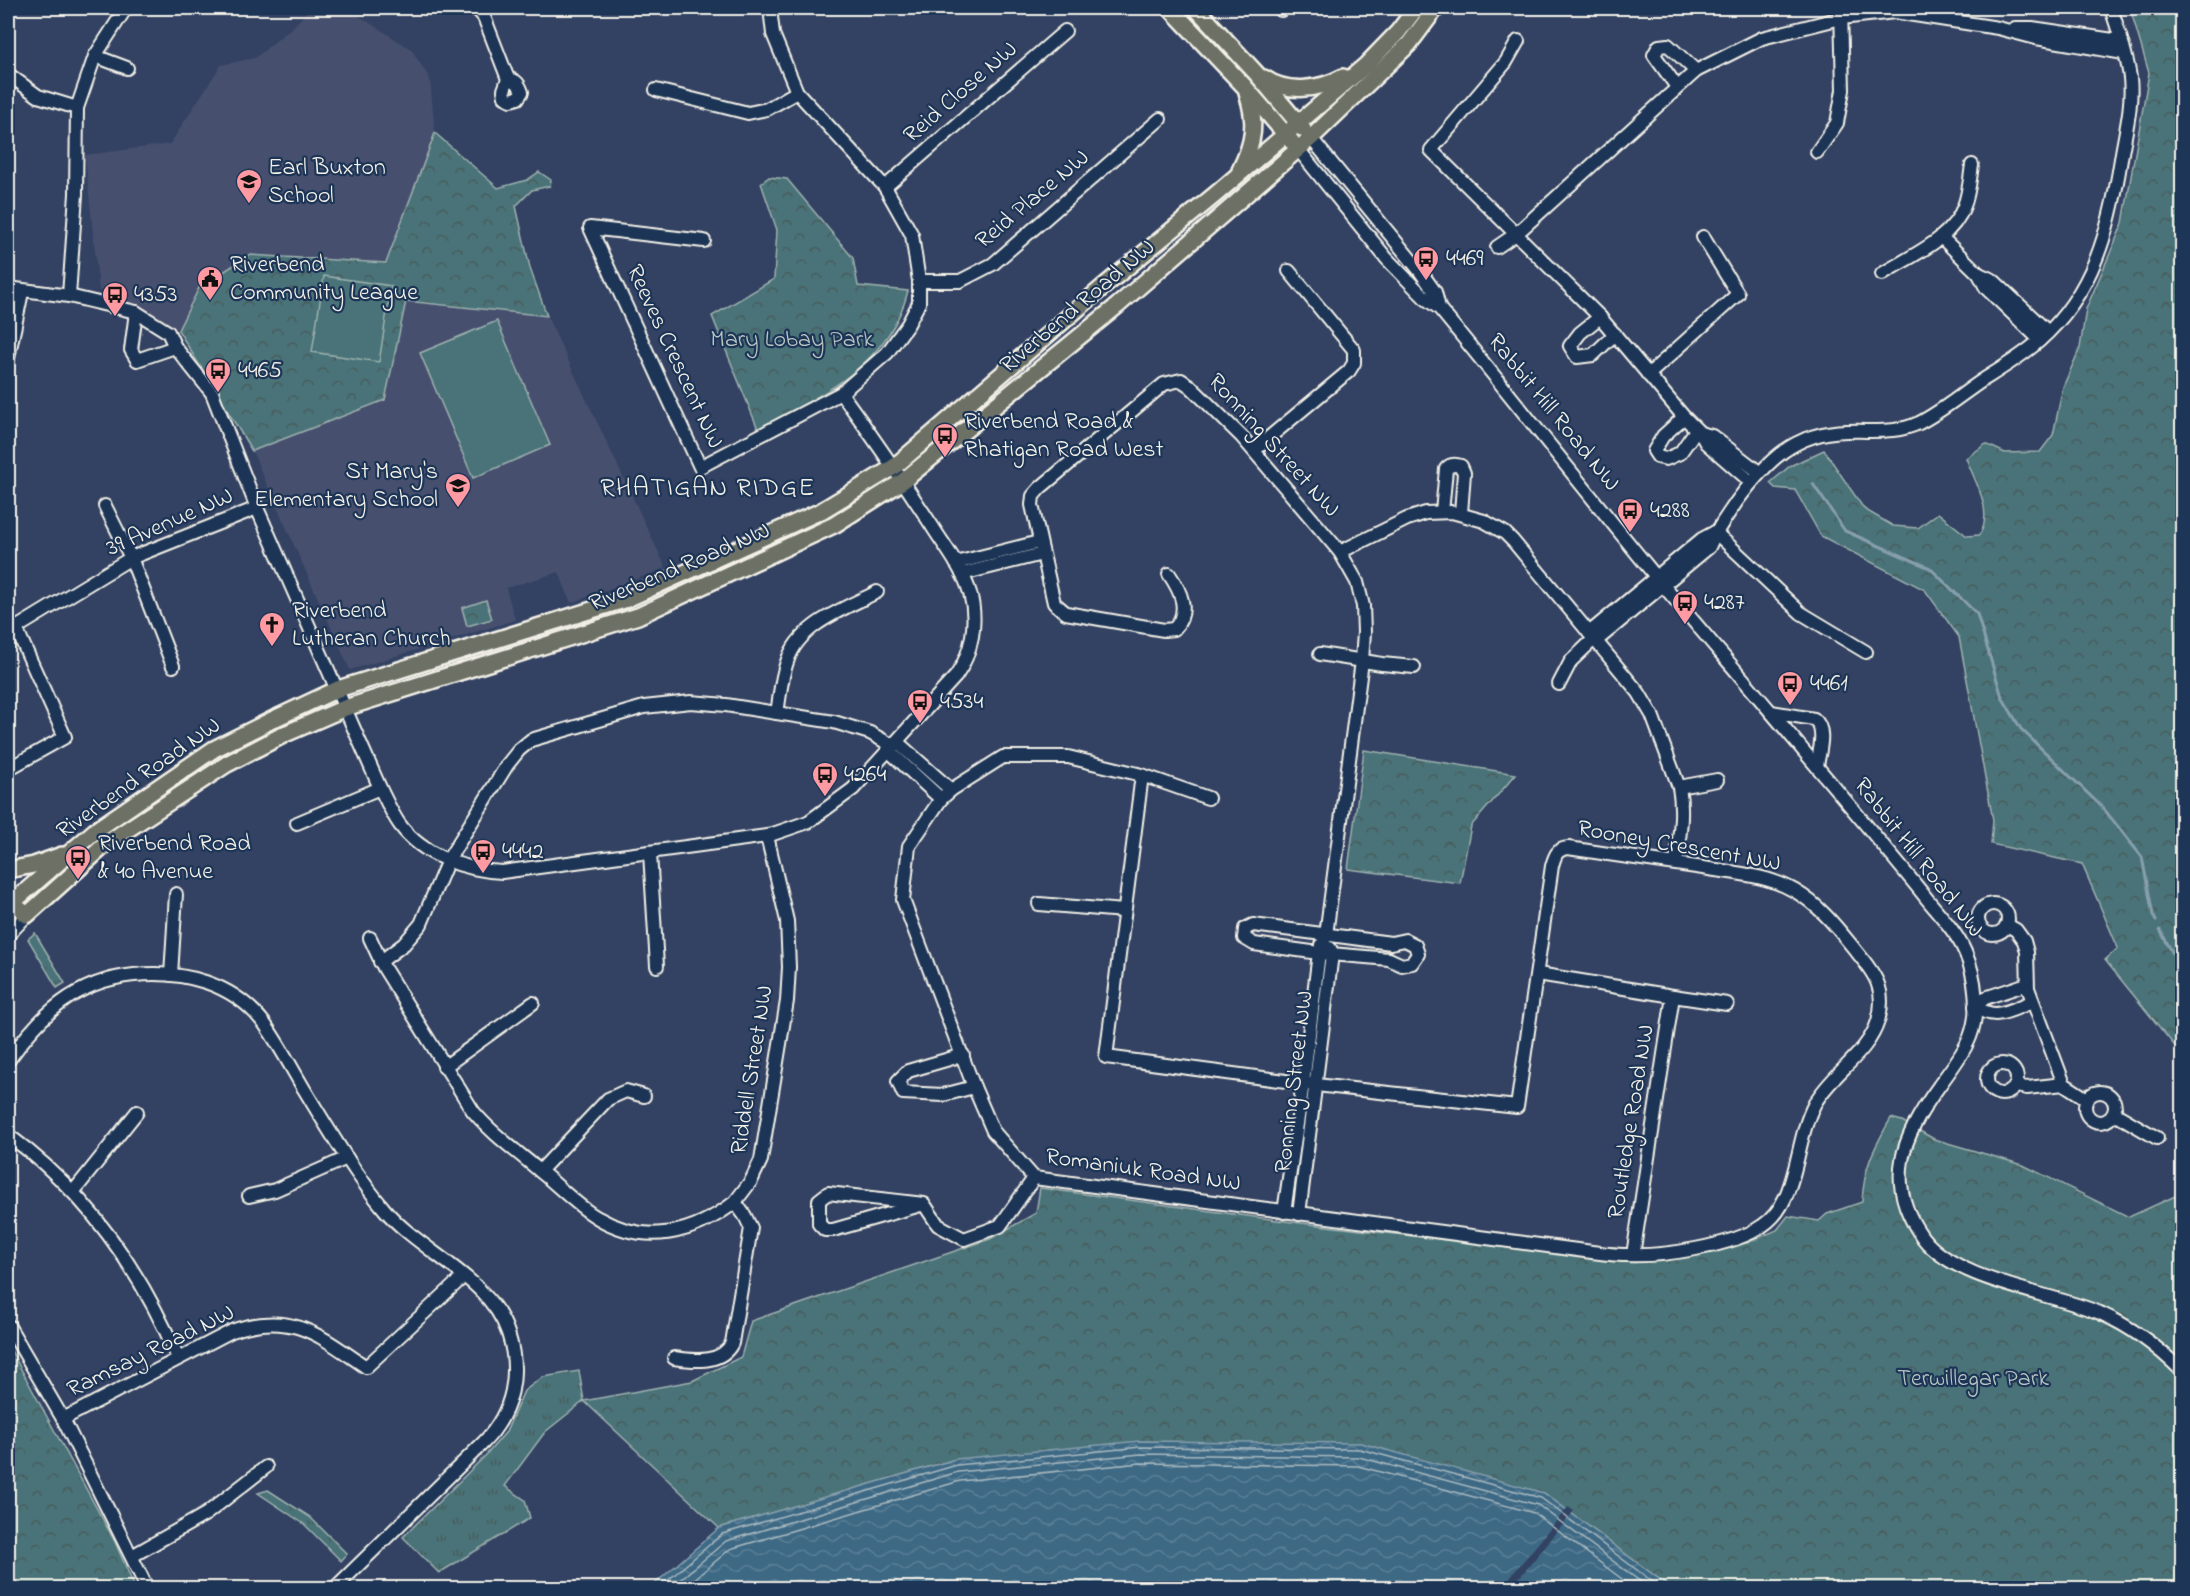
<svg xmlns="http://www.w3.org/2000/svg" width="2190" height="1596" font-family="'Indie Flower',sans-serif">
	<defs>
		<pattern id="grass-tufts" width="24" height="20" patternUnits="userSpaceOnUse" patternTransform="scale(1.5)"><rect width="24" height="20" fill="#4a7378"/><path d="M3 7l-1-3M5 7V3M7 7l1-3M15 17l-1-3M17 17v-4M19 17l1-3" fill="none" stroke="#495b5c"/></pattern>
		<pattern id="park-crowns" width="20" height="18" patternUnits="userSpaceOnUse" patternTransform="scale(1.5)"><rect width="20" height="18" fill="#4a7378"/><path d="M2 6a3 3 0 1 1 6 0M12 15a3 3 0 1 1 6 0" fill="none" stroke="#495b5c"/></pattern>
		<pattern id="water-waves" width="16" height="10" patternUnits="userSpaceOnUse" patternTransform="scale(1.5)"><rect width="16" height="10" fill="#3e6985"/><path d="M0 5q4-4 8 0t8 0" fill="none" stroke="#5a7f96"/></pattern>
	</defs>
	<rect width="100%" height="100%" fill="#334263"/>
	<filter id="ink" filterUnits="userSpaceOnUse"><feTurbulence type="fractalNoise" baseFrequency=".0167" numOctaves="2"/><feDisplacementMap in="SourceGraphic" scale="12" xChannelSelector="R" yChannelSelector="G"/><feConvolveMatrix kernelMatrix="1 2 1 2 8 2 1 2 1" color-interpolation-filters="sRGB"/></filter>
	<g filter="url(#ink)">
		<g fill="#464f6e">
			<polygon points="310,8 322,8 354,13 411,49 430,79 435,133 386,263 249,255 199,288 178,330 143,308 99,290 85,155 170,144 221,65 255,58 295,25"/>
			<polygon points="406,301 547,316 666,568 571,603 559,572 506,588 515,620 350,670 252,451 385,400"/>
		</g>
		<g fill="url(#grass-tufts)" stroke="#9fb2b0" stroke-width="1.5">
			<polygon points="35,933 65,983 57,988 28,939"/>
			<polygon points="579,1371 584,1401 545,1432 505,1486 525,1500 530,1518 439,1573 403,1537 487,1454 506,1432 524,1391 543,1377"/>
			<polygon points="268,1490 310,1517 347,1554 341,1561 304,1524 258,1493"/>
		</g>
		<g fill="url(#park-crowns)" stroke="#9fb2b0" stroke-width="1.5">
			<path d="M2130 8H2182V1055L2105 960 2118 948 2082 864 1991 844 1993 820 1959 637 1925 590 1821 536 1795 490 1775 488 1770 483 1790 466 1824 450 1864 509 1893 526 1918 528 1938 513 1967 536 1979 535C1995 513 1974 480 1966 458L1986 444 2005 453 2040 452 2053 435 2063 387 2080 348 2086 309 2123 223 2149 73Z"/>
			<polygon points="435,133 498,188 527,180 539,172 551,180 550,186 532,190 516,206 530,268 547,316 406,301 385,400 252,451 178,330 199,288 249,255 386,263"/>
			<path d="M769 177 787 179 853 258 858 286 908 291C888 367 821 395 758 429L712 316 774 279 777 230 761 183Z"/>
			<polygon points="486,600 492,619 467,626 462,608"/>
			<polygon points="1364,750 1516,774 1471,826 1460,883 1348,869"/>
			<path d="M1891 1118 1902 1121 1934 1139 2023 1165 2129 1217 2182 1193V1588H1671L1544 1493 956 1459 719 1528 584 1401 692 1381 741 1357 751 1321 990 1239 1036 1213 1040 1188 1284 1221 1632 1262 1747 1243 1777 1230 1788 1216 1819 1221 1827 1214 1862 1202C1864 1165 1874 1149 1891 1118Z"/>
			<polygon points="8,1345 115,1542 135,1588 8,1588"/>
		</g>
		<g fill="#4a7378" stroke="#9fb2b0" stroke-width="1.5">
			<polygon points="324,276 391,286 379,362 312,352"/>
			<polygon points="497,321 550,445 473,478 420,353"/>
		</g>
		<polygon fill="url(#water-waves)" stroke="#879fad" stroke-width="1.5" points="1140,1441 1361,1443 1544,1493 1671,1588 650,1588 719,1528 956,1459"/>
		<polygon fill="#334263" points="1568,1507 1574,1511 1511,1588 1501,1588"/>
		<g fill="none" stroke-linecap="round" stroke-linejoin="round">
			<g stroke="#abbbc0" stroke-width="1.5">
				<polyline points="659,1588 722,1534 957,1465 1141,1447 1360,1449 1541,1498 1661,1588"/>
				<polyline points="670,1588 726,1541 958,1472 1141,1454 1359,1457 1538,1505 1649,1588"/>
				<polyline points="684,1588 730,1549 960,1481 1141,1463 1358,1466 1534,1513 1634,1588"/>
			</g>
			<g stroke="#879fad" stroke-width="3">
				<polyline points="1813,484 1845,531 1930,568 1977,614 2002,697 2021,729 2103,808 2142,857 2153,915 2156,921"/>
				<polyline points="2160,930 2182,970"/>
			</g>
			<defs>
				<g id="minor">
					<path d="M476 8 484 17 508 79 504 90 505 97 511 100 518 98 522 92C519 84 517 80 508 79"/>
					<polyline points="1281,10 1284,8"/>
					<polyline points="2015,28 2032,28 2120,41"/>
					<polyline points="1518,41 1506,62 1431,150 1600,317 1684,417 1700,433 1706,443 1751,482"/>
					<polyline points="95,56 127,68"/>
					<polyline points="8,74 38,96 77,108"/>
					<polyline points="1677,87 1654,55 1659,46 1668,45 1696,71"/>
					<polyline points="656,90 748,113 767,109 797,92"/>
					<polyline points="1311,138 1420,271 1435,292 1439,308"/>
					<path d="M1298 149 1387 259 1425 298 1439 308C1514 399 1587 493 1662 584 1710 641 1759 697 1807 755 1846 801 1885 847 1923 894 1937 912 1956 931 1965 952 1976 977 1980 1011 1970 1037 1963 1055 1950 1070 1939 1086 1903 1135 1882 1182 1923 1238 1957 1282 2049 1292 2100 1313 2132 1327 2158 1347 2182 1371"/>
					<polyline points="1817,152 1837,123 1843,90 1841,8"/>
					<polyline points="885,187 1065,31"/>
					<polyline points="1941,237 1979,274 1986,288 2040,340"/>
					<polyline points="704,241 590,228 700,467 841,393 887,353 908,324 919,303 919,281 912,235 885,187 797,92 773,34 770,8"/>
					<polyline points="1497,247 1516,234 1696,71 1762,38 1841,18 1895,12 1998,28 2036,38 2124,53"/>
					<path d="M1882 274C1910 256 1952 240 1964 206 1969 193 1970 178 1972 165"/>
					<polyline points="1979,274 1993,280 2048,332"/>
					<polyline points="919,281 960,281 993,264 1160,119"/>
					<path d="M8 288 69 296 136 312 168 332 175 347 212 393 257 508 380 788C386 800 392 814 400 825 423 856 465 870 502 872L767 836 808 822 853 789 956 676C972 653 978 621 970 593 963 569 945 547 932 526 903 481 873 437 841 393"/>
					<polyline points="69,296 76,194 77,108 95,56 126,8"/>
					<polyline points="136,312 131,350 137,360 175,347"/>
					<polyline points="1600,317 1580,333 1570,346 1577,357 1593,355 1615,334"/>
					<polyline points="8,358 22,292"/>
					<polyline points="1648,375 1738,294 1703,237"/>
					<polyline points="1684,417 1663,436 1654,451 1658,457 1666,459 1680,453 1696,430"/>
					<polyline points="1700,433 1712,436 1759,472"/>
					<polyline points="1254,450 1349,371 1354,363 1354,350 1289,271"/>
					<polyline points="105,506 131,558 173,666"/>
					<path d="M1442 512 1446 469C1450 464 1455 464 1461 466L1464 473 1461 513"/>
					<polyline points="1715,532 1801,613 1866,652"/>
					<path d="M1340 552 1407 519 1426 513 1452 512 1484 521 1505 533 1513 541 1639 693 1652 715 1679 787C1684 813 1679 838 1676 864"/>
					<polyline points="956,563 1039,542"/>
					<polyline points="962,574 1042,554"/>
					<path d="M1169 574C1180 590 1191 611 1174 629L1164 630 1066 613 1054 603 1032 505 1033 496 1040 488 1164 384 1181 380 1190 386 1242 437 1340 552 1357 582 1363 606 1364 632 1362 661 1326 935 1319 953 1303 1083 1284 1212"/>
					<polyline points="8,630 16,628 131,558 257,508"/>
					<polyline points="1589,633 1702,539 1715,532"/>
					<path d="M1596 641 1709 547C1716 530 1727 516 1737 501 1766 462 1794 432 1847 431 1873 430 1895 434 1919 423 1941 412 1962 394 1983 380 2002 368 2022 356 2039 341 2094 293 2110 228 2121 159 2125 133 2133 105 2130 78 2127 54 2118 30 2111 8"/>
					<polyline points="1320,654 1382,664 1414,667"/>
					<polyline points="1559,684 1571,661 1594,639"/>
					<path d="M1771 712 1814 719C1827 729 1819 752 1817 766"/>
					<path d="M777 713C780 696 781 678 787 662 799 624 844 609 877 592"/>
					<polyline points="897,742 951,790"/>
					<polyline points="889,751 941,799"/>
					<path d="M1003 757H1068L1142 775 1106 1057 1316 1085 1517 1107 1552 866C1555 855 1557 849 1568 848 1613 855 1658 861 1703 868 1733 873 1768 875 1795 891 1821 906 1838 929 1856 951 1875 974 1887 990 1878 1021 1868 1054 1832 1073 1815 1103 1799 1133 1799 1168 1785 1198 1780 1209 1773 1219 1762 1226 1734 1246 1661 1257 1626 1255 1613 1255 1599 1253 1585 1251L1034 1178 993 1131 974 1087 903 900 909 846 941 799 951 790Z"/>
					<polyline points="8,769 65,737 16,628"/>
					<polyline points="1142,775 1208,798"/>
					<polyline points="1679,787 1717,780"/>
					<polyline points="297,823 380,788"/>
					<polyline points="650,853 657,966"/>
					<circle cx="1993" cy="919" r="15"/>
					<polyline points="1039,904 1124,911"/>
					<polygon points="1253,925 1391,943 1405,940 1415,945 1418,954 1412,963 1402,965 1389,959 1319,953 1254,944 1244,938 1245,929"/>
					<polyline points="2007,925 2016,930 2024,941 2027,952 2028,988 2064,1084 2087,1099"/>
					<polyline points="8,935 27,915"/>
					<path d="M370 938 384 968 473 1111C493 1135 518 1152 541 1172 560 1187 578 1207 598 1218 646 1246 694 1234 735 1202"/>
					<polyline points="380,962 404,944 421,924 448,860 507,765 519,750 531,740 644,707 691,702 726,705 834,722 870,733 893,746"/>
					<polyline points="1538,974 1673,996 1633,1255"/>
					<polyline points="171,975 176,894"/>
					<polyline points="1673,996 1727,1004"/>
					<path d="M1975 1006C1995 1022 2010 1010 2032 1002"/>
					<polyline points="1975,1006 1985,998 2027,984"/>
					<polyline points="963,1055 908,1071 898,1081 903,1093 943,1095 974,1087"/>
					<path d="M8 1061C40 1015 75 981 134 975 183 970 233 983 264 1023 279 1044 291 1067 304 1089 329 1130 354 1173 385 1210 420 1252 490 1278 508 1333 521 1373 513 1412 484 1442L335 1588"/>
					<circle cx="2002" cy="1079" r="15"/>
					<polyline points="444,1067 533,1003"/>
					<polyline points="2016,1086 2027,1088 2064,1084"/>
					<circle cx="2100" cy="1107" r="15"/>
					<polyline points="2114,1113 2157,1138"/>
					<path d="M8 1135C87 1192 140 1269 178 1358"/>
					<polyline points="540,1171 608,1099 626,1091 644,1096"/>
					<polyline points="74,1191 137,1112"/>
					<polyline points="249,1196 275,1190 347,1158"/>
					<polyline points="924,1204 833,1230 825,1230 819,1224 819,1200 828,1193 924,1204 938,1225 964,1239 1000,1226 1034,1178"/>
					<polyline points="1299,1214 1332,954 1330,948"/>
					<polyline points="8,1325 63,1419 147,1588"/>
					<path d="M674 1358C694 1361 722 1364 732 1343L751 1228 745 1216 735 1202 751 1181 761 1160 787 1001 789 967 787 921 767 836"/>
					<path d="M63 1419 232 1331C291 1310 319 1335 366 1367L463 1277"/>
					<polyline points="132,1556 206,1514 266,1467"/>
				</g>
				<g id="major">
					<polyline points="1170,8 1245,87 1292,142"/>
					<polyline points="1196,8 1256,73 1303,129"/>
					<path d="M1264 78C1287 94 1319 90 1343 77"/>
					<path d="M1240 170C1254 142 1257 123 1247 93"/>
					<polyline points="8,870 34,865 62,855"/>
					<polyline points="8,900 27,915 107,843 227,764 285,734 345,708 638,616 834,525 903,481 1117,306 1311,138 1409,44 1436,8"/>
					<polyline points="12,903 96,830 214,749 276,718 338,689 627,599 821,511 894,467 1103,287 1216,194 1366,65 1398,32 1416,8"/>
				</g>
			</defs>
			<use href="#minor" stroke="#f4f1e8" stroke-width="16"/>
			<use href="#major" stroke="#f4f1e8" stroke-width="20"/>
			<use href="#minor" stroke="#1d3557" stroke-width="12"/>
			<use href="#major" stroke="#6c7065" stroke-width="15"/>
		</g>
	</g>
	<defs>
		<symbol id="school-pin" viewBox="-11 -11 22 30"><path d="M0 17L-7.5 6A9.5 9.5 0 1 1 7.5 6Z" fill="#ff9aa2" stroke="#1d3557"/><path d="M0-5L7-2L0 1L-7-2ZM-4 1L0 2.5L4 1V4Q0 6-4 4Z" fill="#111"/></symbol>
		<symbol id="bus-pin" viewBox="-11 -11 22 30"><path d="M0 17L-7.5 6A9.5 9.5 0 1 1 7.5 6Z" fill="#ff9aa2" stroke="#1d3557"/><path d="M-5-6H5V4H4V6H2V4H-2V6H-4V4H-5ZM-3.5-4V0h7V-4ZM-3.5 1.2v1.5H-2V1.2ZM2 1.2v1.5H3.5V1.2Z" fill="#111"/></symbol>
		<symbol id="civic-pin" viewBox="-11 -11 22 30"><path d="M0 17L-7.5 6A9.5 9.5 0 1 1 7.5 6Z" fill="#ff9aa2" stroke="#1d3557"/><path d="M-.6-6.5H3V-4.5H.6V-3L4-1V1h2V6H-6V1h2V-1L-.6-3ZM-1.2 2.5V6h2.4V2.5Z" fill="#111"/></symbol>
		<symbol id="church-pin" viewBox="-11 -11 22 30"><path d="M0 17L-7.5 6A9.5 9.5 0 1 1 7.5 6Z" fill="#ff9aa2" stroke="#1d3557"/><path d="M-1.2-6h2.4v3.5h3.3v2.4h-3.3V6h-2.4V-.1h-3.3v-2.4h3.3Z" fill="#111"/></symbol>
	</defs>
	<g fill-rule="evenodd">
		<use href="#school-pin" x="234" y="167" width="30" height="40"/>
		<use href="#bus-pin" x="1411" y="244" width="30" height="40"/>
		<use href="#civic-pin" x="195" y="264" width="30" height="40"/>
		<use href="#bus-pin" x="100" y="280" width="30" height="40"/>
		<use href="#bus-pin" x="203" y="356" width="30" height="40"/>
		<use href="#bus-pin" x="930" y="421" width="30" height="40"/>
		<use href="#school-pin" x="443" y="471" width="30" height="40"/>
		<use href="#bus-pin" x="1615" y="496" width="30" height="40"/>
		<use href="#bus-pin" x="1670" y="588" width="30" height="40"/>
		<use href="#church-pin" x="257" y="610" width="30" height="40"/>
		<use href="#bus-pin" x="1775" y="669" width="30" height="40"/>
		<use href="#bus-pin" x="905" y="687" width="30" height="40"/>
		<use href="#bus-pin" x="810" y="760" width="30" height="40"/>
		<use href="#bus-pin" x="468" y="837" width="30" height="40"/>
		<use href="#bus-pin" x="63" y="843" width="30" height="40"/>
	</g>
	<g text-anchor="middle" dominant-baseline="central" stroke-width="4.5" stroke-linejoin="round" paint-order="stroke">
		<g font-size="24" fill="#f4f1e8" stroke="#1d3557">
			<text transform="translate(961 93) rotate(-41)">Reid Close NW</text>
			<text transform="translate(1033 200) rotate(-40)">Reid Place NW</text>
			<text transform="translate(1078 307) rotate(-40)">Riverbend Road NW</text>
			<text transform="translate(674 357) rotate(65)">Reeves Crescent NW</text>
			<text transform="translate(1553 413) rotate(51)">Rabbit Hill Road NW</text>
			<text transform="translate(1273 446) rotate(48)">Ronning Street NW</text>
			<text transform="translate(170 523) rotate(-24)">39 Avenue NW</text>
			<text transform="translate(680 568) rotate(-23)">Riverbend Road NW</text>
			<text transform="translate(139 779) rotate(-35)">Riverbend Road NW</text>
			<text transform="translate(1679 847) rotate(10)">Rooney Crescent NW</text>
			<text transform="translate(1918 858) rotate(52)">Rabbit Hill Road NW</text>
			<text transform="translate(753 1070) rotate(-81)">Riddell Street NW</text>
			<text transform="translate(1295 1082) rotate(-83)">Ronning Street NW</text>
			<text transform="translate(1632 1122) rotate(-81)">Routledge Road NW</text>
			<text transform="translate(1143 1171) rotate(8)">Romaniuk Road NW</text>
			<text transform="translate(151 1352) rotate(-26)">Ramsay Road NW</text>
		</g>
		<g font-size="24" fill="#f4f1e8" stroke="#1d3557" text-anchor="start">
			<text x="268" y="168">Earl Buxton<tspan x="268" dy="28">School</tspan></text>
			<text x="1446" y="259">4469</text>
			<text x="230" y="265">Riverbend<tspan x="230" dy="28">Community League</tspan></text>
			<text x="134" y="295">4353</text>
			<text x="238" y="371">4465</text>
			<text x="964" y="422">Riverbend Road &amp;<tspan x="964" dy="28">Rhatigan Road West</tspan></text>
			<text x="438" y="472" text-anchor="end">St Mary's<tspan x="438" dy="28">Elementary School</tspan></text>
			<text x="1650" y="511">4288</text>
			<text x="1704" y="603">4287</text>
			<text x="292" y="611">Riverbend<tspan x="292" dy="28">Lutheran Church</tspan></text>
			<text x="1810" y="684">4461</text>
			<text x="940" y="702">4534</text>
			<text x="844" y="775">4264</text>
			<text x="98" y="844">Riverbend Road<tspan x="98" dy="28">&amp; 40 Avenue</tspan></text>
			<text x="502" y="852">4442</text>
		</g>
		<g font-size="24" fill="#b8c5c1" stroke="#1d3557">
			<text x="792" y="340">Mary Lobay Park</text>
			<text x="1973" y="1379">Terwillegar Park</text>
		</g>
		<g font-size="26" letter-spacing="1.5" fill="#f4f1e8" stroke="#1d3557">
			<text x="708" y="489">RHATIGAN RIDGE</text>
		</g>
	</g>
	<rect width="2190" height="1596" fill="none" stroke="#1d3557" stroke-width="30"/>
	<rect x="15" y="15" width="2160" height="1566" fill="none" stroke="#f4f1e8" stroke-width="2" filter="url(#ink)"/>
</svg>
